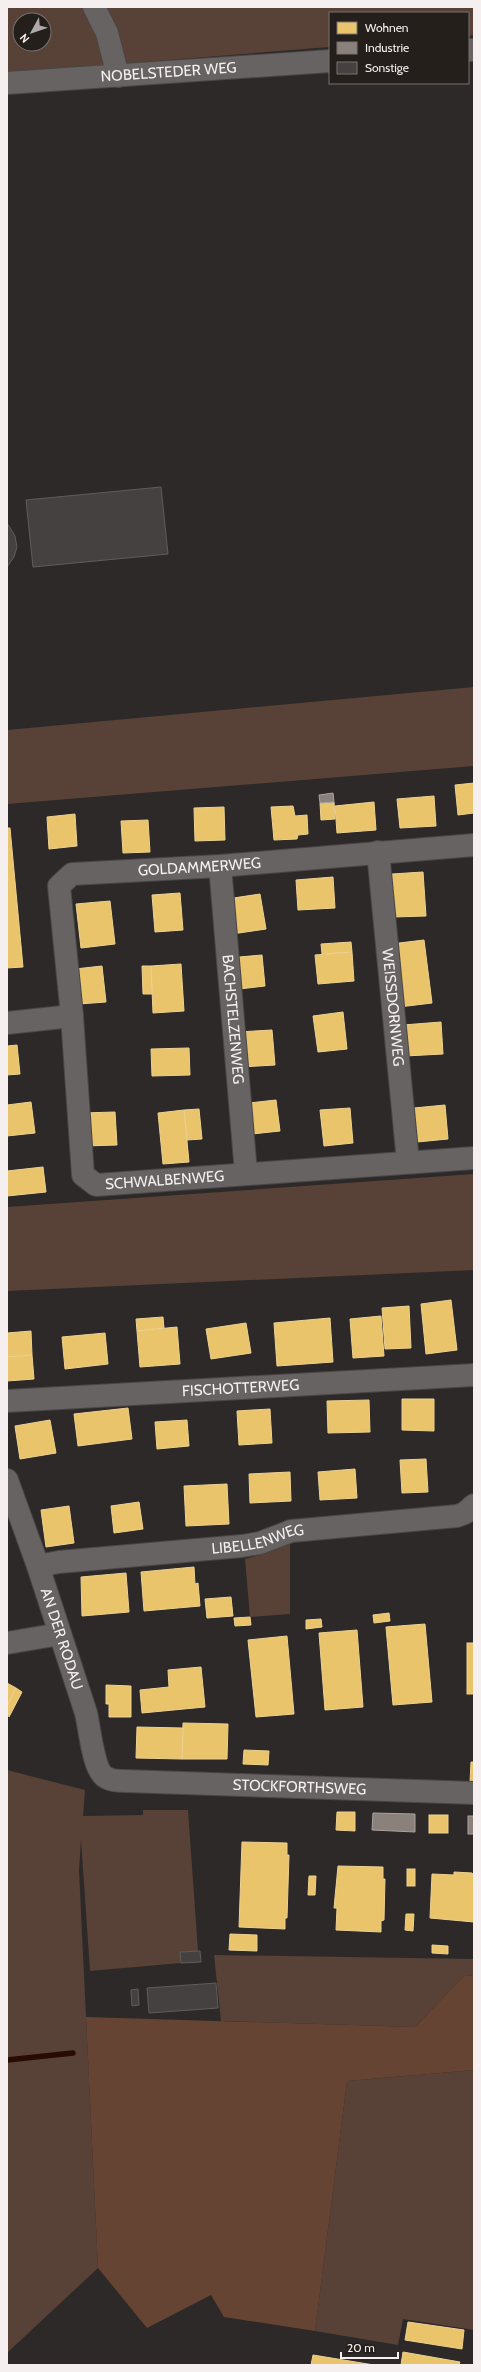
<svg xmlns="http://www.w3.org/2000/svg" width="481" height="2372" font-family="Cabin,sans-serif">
	<rect width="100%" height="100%" fill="#2c2928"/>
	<g fill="#584136" fill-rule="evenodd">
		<path d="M7 7H474V35L468 36V13H330V47L7 73ZM20 20H44V44H20Z"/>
		<polygon points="474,687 474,766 7,804 7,730"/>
		<polygon points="474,1174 474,1270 7,1291 7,1207"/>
		<polygon points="290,1543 290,1614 250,1617 245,1559 267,1553"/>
		<polygon points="7,1770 85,1790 83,1816 143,1815 143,1810 188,1810 198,1951 180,1952 181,1963 90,1971 81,1840 79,1870 98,2268 7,2353"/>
		<polygon points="214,1955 474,1959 474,1976 465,1975 415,2027 221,2021"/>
		<polygon points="474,2070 474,2330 403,2319 398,2345 315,2331 347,2081"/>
	</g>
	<polygon fill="#643" points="465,1975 474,1976 474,2070 347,2081 315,2331 224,2317 211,2295 147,2328 98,2268 86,2017 415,2027"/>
	<g fill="#e9c46a" stroke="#edd192">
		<polygon points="474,783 474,813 458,815 455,785"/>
		<polygon points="434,796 436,826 400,828 397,799"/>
		<polygon points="334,802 335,819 321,820 320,803"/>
		<polygon points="374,802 376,830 337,833 335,806"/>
		<polygon points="293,806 295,816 307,815 308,834 298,835 297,839 274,840 271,807"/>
		<polygon points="224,807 225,840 195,841 194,808"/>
		<polygon points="75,814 77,846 49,849 47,817"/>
		<polygon points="148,820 150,852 123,853 121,821"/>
		<polygon points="7,828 10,828 23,967 7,968"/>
		<polygon points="423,872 426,916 394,917 392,874"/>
		<polygon points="333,877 335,908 298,910 296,880"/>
		<polygon points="180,893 183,930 155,932 152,895"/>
		<polygon points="260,894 266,929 232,934 227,899"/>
		<polygon points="110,901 115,944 81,948 76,904"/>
		<polygon points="424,940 432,1003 399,1007 391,944"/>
		<polygon points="351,942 352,952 322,954 321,944"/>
		<polygon points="352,952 354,981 318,984 315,955"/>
		<polygon points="262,955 265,986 231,990 228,958"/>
		<polygon points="181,964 184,1011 153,1013 151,966"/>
		<polygon points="102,966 106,1002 79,1004 75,969"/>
		<polygon points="142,966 151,966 152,994 143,994"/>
		<polygon points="343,1012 347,1049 318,1052 313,1016"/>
		<polygon points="441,1022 443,1054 405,1056 403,1025"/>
		<polygon points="272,1030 275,1065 241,1067 238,1032"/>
		<polygon points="17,1045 20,1074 7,1075 7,1046"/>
		<polygon points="189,1048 190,1075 152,1076 151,1049"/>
		<polygon points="276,1100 280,1131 252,1134 249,1103"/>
		<polygon points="31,1102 35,1133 7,1136 7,1105"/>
		<polygon points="445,1105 448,1139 417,1142 414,1108"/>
		<polygon points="350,1108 353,1143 324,1146 320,1110"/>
		<polygon points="199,1109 202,1139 187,1140 184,1110"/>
		<polygon points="184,1110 189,1162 163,1164 158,1113"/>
		<polygon points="115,1112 117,1145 84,1146 82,1113"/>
		<polygon points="43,1167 46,1192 7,1196 7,1171"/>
		<polygon points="451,1300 457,1350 426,1354 421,1304"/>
		<polygon points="409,1306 411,1348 385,1349 382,1308"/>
		<polygon points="381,1316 384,1356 353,1358 350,1319"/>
		<polygon points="163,1317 164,1328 137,1331 136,1319"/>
		<polygon points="330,1318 333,1362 277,1366 274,1323"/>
		<polygon points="246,1323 251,1353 211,1359 206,1329"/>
		<polygon points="177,1327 180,1364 140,1367 137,1331"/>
		<polygon points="31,1331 32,1355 7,1357 7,1333"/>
		<polygon points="105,1333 108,1364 65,1369 62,1337"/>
		<polygon points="32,1355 34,1379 7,1381 7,1357"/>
		<polygon points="402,1399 434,1399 434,1431 402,1430"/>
		<polygon points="369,1400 370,1432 328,1433 327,1401"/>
		<polygon points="128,1408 132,1439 78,1446 74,1414"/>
		<polygon points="270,1409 272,1443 239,1445 237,1411"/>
		<polygon points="50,1420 56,1453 20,1459 15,1426"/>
		<polygon points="187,1420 189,1446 157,1449 155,1422"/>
		<polygon points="426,1459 428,1492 402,1493 400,1460"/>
		<polygon points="355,1469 357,1498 320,1500 318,1472"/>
		<polygon points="290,1472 291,1501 250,1503 249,1474"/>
		<polygon points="227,1484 229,1524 186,1526 184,1486"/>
		<polygon points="139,1502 143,1529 114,1533 111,1506"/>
		<polygon points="69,1506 74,1543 46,1547 41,1510"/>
		<polygon points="194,1567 195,1584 198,1583 200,1606 144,1611 141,1572"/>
		<polygon points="126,1573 129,1612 82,1616 81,1577"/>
		<polygon points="231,1597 233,1616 207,1618 205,1599"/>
		<polygon points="389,1613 390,1621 374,1623 373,1615"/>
		<polygon points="250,1617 251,1625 235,1626 234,1618"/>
		<polygon points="321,1619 322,1627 306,1629 306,1620"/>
		<polygon points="425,1624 432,1702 393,1705 386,1627"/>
		<polygon points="357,1630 363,1707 325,1710 319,1633"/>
		<polygon points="287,1636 294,1714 256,1717 248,1640"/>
		<rect x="467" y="1643" width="7" height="51"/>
		<polygon points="201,1667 205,1707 142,1713 140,1690 169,1687 168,1670"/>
		<polygon points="7,1683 16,1688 7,1706"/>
		<polygon points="106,1685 131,1686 131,1717 109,1717 109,1704 106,1704"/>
		<polygon points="16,1688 22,1692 9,1717 7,1706"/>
		<polygon points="183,1723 228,1724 227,1759 182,1759"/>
		<polygon points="137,1727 183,1728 182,1759 136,1758"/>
		<polygon points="244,1750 269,1751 268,1765 243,1764"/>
		<polygon points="471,1762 474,1762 474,1782 470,1782"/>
		<polygon points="337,1812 355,1812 355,1831 336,1830"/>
		<rect x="429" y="1815" width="19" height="18"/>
		<polygon points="242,1842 287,1843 287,1855 289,1855 287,1918 285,1918 285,1929 239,1927"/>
		<polygon points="338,1866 383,1867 383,1879 385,1879 384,1920 381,1921 381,1932 336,1930 337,1908 334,1908"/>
		<rect x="407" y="1869" width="8" height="17"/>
		<polygon points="454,1872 472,1873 474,1876 474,1922 430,1918 432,1874 454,1875"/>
		<polygon points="309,1876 316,1876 315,1895 308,1895"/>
		<polygon points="406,1914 414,1914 413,1931 405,1930"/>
		<polygon points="230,1934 257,1935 257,1951 229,1950"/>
		<polygon points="432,1945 448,1946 448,1954 432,1953"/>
		<polygon points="408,2322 464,2330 462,2349 405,2340"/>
		<polygon points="403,2352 460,2362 459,2365 401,2365"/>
		<polygon points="313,2355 374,2365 311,2365"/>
	</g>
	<g fill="#8a817c" stroke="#aaa29e">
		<polygon points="333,793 334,802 320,803 319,795"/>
		<polygon points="373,1813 415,1814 415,1832 372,1830"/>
		<rect x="468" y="1816" width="6" height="18"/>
	</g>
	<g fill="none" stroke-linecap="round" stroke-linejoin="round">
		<polyline stroke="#280b04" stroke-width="5.5" points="7,2060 73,2053"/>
	</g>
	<g fill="#444140" stroke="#5f5d5c">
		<polygon points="161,487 168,554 33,567 26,500"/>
		<polygon points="7,523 15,536 17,547 14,557 7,567"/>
		<polygon points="200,1951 201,1962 181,1963 180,1952"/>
		<polygon points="216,1983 218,2008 149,2013 147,1988"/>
		<polygon points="138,1989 139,2005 132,2006 131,1990"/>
	</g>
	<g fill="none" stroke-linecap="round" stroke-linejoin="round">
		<defs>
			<g id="minor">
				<polyline points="94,7 107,33 118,76"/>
				<polyline points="468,50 474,50"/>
				<path id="s1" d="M7 83 330 61"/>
				<path id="s2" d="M378 852 408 1162"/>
				<path id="s3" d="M220 866 246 1173"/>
				<path id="s4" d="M72 1016 59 886 72 874 220 866 474 845"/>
				<path id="s5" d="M7 1023 72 1016 83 1175 96 1185 474 1158"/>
				<path id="s6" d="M7 1401 474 1375"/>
				<path id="s7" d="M7 1480 38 1566 86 1713C90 1729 93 1772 107 1778 112 1781 119 1781 125 1781L474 1793"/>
				<path id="s8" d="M38 1566 59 1562 242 1546 260 1543 291 1531 457 1516 465 1513 474 1505"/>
				<polyline points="7,1643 60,1634"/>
			</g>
		</defs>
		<use href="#minor" stroke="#4a4646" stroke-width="24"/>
		<use href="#minor" stroke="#666362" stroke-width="22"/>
	</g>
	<g text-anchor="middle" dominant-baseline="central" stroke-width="4" stroke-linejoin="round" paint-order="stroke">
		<g font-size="15" fill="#f5f0ef" stroke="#251f1c">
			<text stroke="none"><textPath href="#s1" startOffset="162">NOBELSTEDER WEG</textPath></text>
			<text stroke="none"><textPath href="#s4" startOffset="276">GOLDAMMERWEG</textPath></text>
			<text stroke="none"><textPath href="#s2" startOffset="156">WEISSDORNWEG</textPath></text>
			<text stroke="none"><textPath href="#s3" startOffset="154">BACHSTELZENWEG</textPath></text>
			<text stroke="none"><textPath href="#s5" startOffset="310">SCHWALBENWEG</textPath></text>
			<text stroke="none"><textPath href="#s6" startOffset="234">FISCHOTTERWEG</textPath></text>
			<text stroke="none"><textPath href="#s8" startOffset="222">LIBELLENWEG</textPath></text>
			<text stroke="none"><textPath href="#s7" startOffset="168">AN DER RODAU</textPath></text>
			<text stroke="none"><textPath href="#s7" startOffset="509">STOCKFORTHSWEG</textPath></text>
		</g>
	</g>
	<rect width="481" height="2372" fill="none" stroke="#f5f0ef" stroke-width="16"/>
	<rect x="329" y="12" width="140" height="72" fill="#251f1c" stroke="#787370"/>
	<rect x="337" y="22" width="20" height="12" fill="#e9c46a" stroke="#787370"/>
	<text x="365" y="32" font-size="12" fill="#f5f0ef">Wohnen</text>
	<rect x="337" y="42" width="20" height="12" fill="#8a817c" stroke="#787370"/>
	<text x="365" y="52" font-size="12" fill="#f5f0ef">Industrie</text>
	<rect x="337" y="62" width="20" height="12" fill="#444140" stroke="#787370"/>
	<text x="365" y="72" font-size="12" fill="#f5f0ef">Sonstige</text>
	<g transform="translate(32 32) rotate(230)"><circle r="19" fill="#251f1c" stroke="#787370"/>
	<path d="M0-3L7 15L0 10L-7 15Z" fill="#afaaa9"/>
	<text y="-6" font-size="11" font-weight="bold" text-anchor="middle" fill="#f5f0ef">N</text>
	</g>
	<path d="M341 2352v6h57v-6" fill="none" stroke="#f5f0ef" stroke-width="2"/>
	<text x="347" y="2352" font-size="12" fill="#f5f0ef" stroke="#251f1c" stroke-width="3" paint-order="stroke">20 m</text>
</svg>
